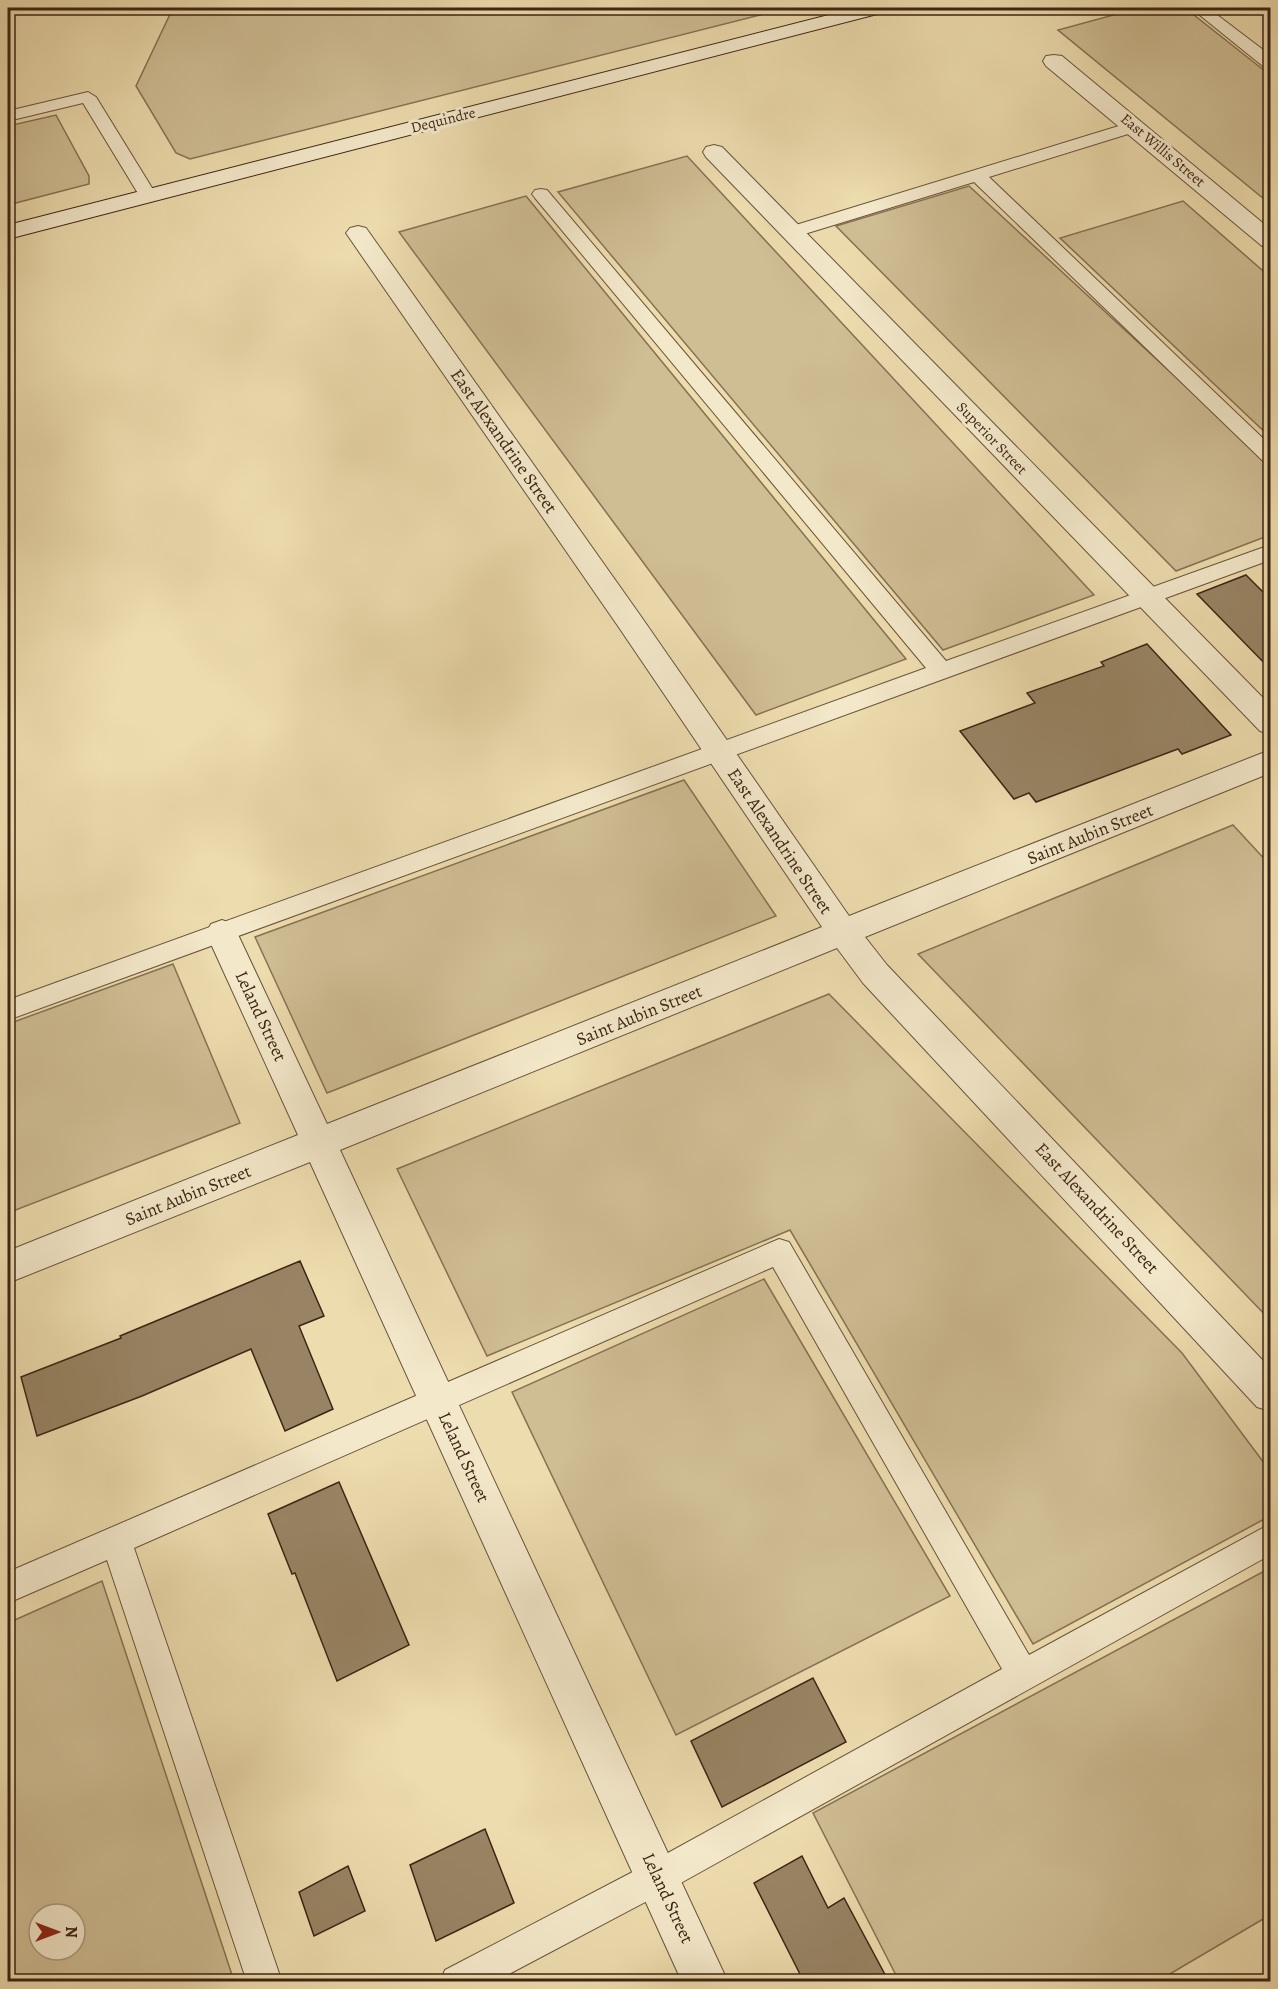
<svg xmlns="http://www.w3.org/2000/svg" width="1278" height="1989" font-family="Alegreya,serif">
	<rect width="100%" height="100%" fill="#eddcae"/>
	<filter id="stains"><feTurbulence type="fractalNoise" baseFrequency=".00333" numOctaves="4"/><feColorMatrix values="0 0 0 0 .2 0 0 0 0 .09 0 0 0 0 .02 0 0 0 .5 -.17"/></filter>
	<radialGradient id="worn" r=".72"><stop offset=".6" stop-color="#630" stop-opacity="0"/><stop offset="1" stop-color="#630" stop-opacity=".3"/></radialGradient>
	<g fill="#cfbd94" stroke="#867154" stroke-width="1.5" fill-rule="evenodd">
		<polygon points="173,8 788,8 190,159 176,153 136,86"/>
		<polygon points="1139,8 1185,8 1270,75 1270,204 1058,30"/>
		<polygon points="56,115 89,176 89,184 8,205 8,126"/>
		<polygon points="687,156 1094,595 943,650 558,192"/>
		<polygon points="969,186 1270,464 1270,535 1176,571 836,226"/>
		<polygon points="526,196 906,659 756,715 399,232"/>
		<polygon points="1183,201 1270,277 1270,437 1060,238"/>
		<polygon points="684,780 776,916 327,1093 255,937"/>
		<polygon points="1233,825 1270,865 1270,1320 918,954"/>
		<polygon points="173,964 240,1123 8,1213 8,1024"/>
		<polygon points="829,994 1182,1353 1270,1471 1270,1516 1033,1644 790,1230 487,1356 397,1169"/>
		<polygon points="764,1279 950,1596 676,1735 512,1392"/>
		<polygon points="1270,1568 1270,1915 1158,1981 899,1981 813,1813"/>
		<path d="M102 1581 234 1981H8V1623ZM39 1914H75V1950H39Z"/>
	</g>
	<g fill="#988464" stroke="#3c2514" stroke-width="1.5">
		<polygon points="1246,575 1270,599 1270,669 1197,594"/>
		<polygon points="1147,644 1231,735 1182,754 1178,749 1036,802 1029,793 1014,799 960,731 1035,703 1027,693 1104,666 1101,662"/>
		<polygon points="300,1261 324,1316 299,1326 333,1409 285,1431 251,1349 142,1396 37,1436 21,1377 121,1338 120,1336"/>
		<polygon points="339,1482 409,1645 337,1681 295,1573 292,1574 268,1514"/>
		<polygon points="813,1678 846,1742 722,1807 691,1741"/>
		<polygon points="485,1829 514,1903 436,1941 410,1865"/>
		<polygon points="802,1856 828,1908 844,1898 889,1982 804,1982 754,1883"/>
		<polygon points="348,1866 365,1911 314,1936 299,1892"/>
	</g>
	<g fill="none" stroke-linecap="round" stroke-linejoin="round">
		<defs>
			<g id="lane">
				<polygon points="1191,8 1208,8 1270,55 1270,68 1264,67"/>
				<polygon points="88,92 96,97 157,196 154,200 142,200 83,103 8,121 8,111"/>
				<polygon points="1135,121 1141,122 1144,126 1141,130 989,177 1270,445 1270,462 1263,461 974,182 798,236 786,236 783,232 786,228"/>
				<polygon points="541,189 547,190 946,661 1270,545 1270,560 8,1020 8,1000 926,668 535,198 532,194 535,190"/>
				<polygon points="779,1239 789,1242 1029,1655 1270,1524 1270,1555 670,1889 494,1982 440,1982 445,1970 646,1865 1002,1669 773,1267 134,1548 282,1982 247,1982 107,1560 8,1603 8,1572"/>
			</g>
			<g id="street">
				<polygon points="1054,55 1062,56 1270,229 1270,248 1262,246 1046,66 1043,61 1046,56"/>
				<polygon points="714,145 722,147 1270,705 1270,734 1260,731 706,157 703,152 706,147"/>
				<polygon points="358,226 366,228 640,615 849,916 1270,750 1270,773 865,937 887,965 1270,1368 1270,1411 1257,1407 863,983 837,948 340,1150 728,1982 682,1982 310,1162 8,1283 8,1251 298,1135 206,933 211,924 222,920 233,924 327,1124 822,927 620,629 346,233 350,228"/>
			</g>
			<polygon id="secondary" points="856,8 888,8 885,12 8,239 8,225"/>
		</defs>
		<use href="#lane" stroke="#68533a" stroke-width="2"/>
		<use href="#street" stroke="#68533a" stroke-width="2"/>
		<use href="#secondary" stroke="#3c2514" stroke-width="2"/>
		<use href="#lane" fill="#f3e8ca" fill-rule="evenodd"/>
		<use href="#street" fill="#f3e8ca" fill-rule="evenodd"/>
		<use href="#secondary" fill="#f3e8ca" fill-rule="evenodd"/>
	</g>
	<g text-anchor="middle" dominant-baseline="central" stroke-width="6" stroke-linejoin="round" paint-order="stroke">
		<g font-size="15" fill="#3c2514" stroke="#f3e8ca">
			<text transform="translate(443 120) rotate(-14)">Dequindre</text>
			<text transform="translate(1163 150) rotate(40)">East Willis Street</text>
			<text transform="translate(992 438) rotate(46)">Superior Street</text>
		</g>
		<g font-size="18" fill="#3c2514" stroke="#f3e8ca">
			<text transform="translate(504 441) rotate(55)">East Alexandrine Street</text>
			<text transform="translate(1090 834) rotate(-22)">Saint Aubin Street</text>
			<text transform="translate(780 841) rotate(56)">East Alexandrine Street</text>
			<text transform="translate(639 1015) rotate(-22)">Saint Aubin Street</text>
			<text transform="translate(261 1016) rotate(65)">Leland Street</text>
			<text transform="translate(188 1195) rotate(-22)">Saint Aubin Street</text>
			<text transform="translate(1097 1208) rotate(47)">East Alexandrine Street</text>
			<text transform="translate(464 1457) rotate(65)">Leland Street</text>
			<text transform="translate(668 1898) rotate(65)">Leland Street</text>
		</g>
	</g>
	<rect width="1278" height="1989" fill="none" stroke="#eddcae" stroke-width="30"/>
	<rect x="9" y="9" width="1260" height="1971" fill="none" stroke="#3c2514" stroke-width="3"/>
	<rect x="15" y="15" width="1248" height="1959" fill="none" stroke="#3c2514" stroke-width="1.5"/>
	<g transform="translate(57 1932) rotate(90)"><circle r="28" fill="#f3e8ca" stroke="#aa9a81" stroke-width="1.5"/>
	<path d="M0-4.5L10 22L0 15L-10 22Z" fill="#8f2418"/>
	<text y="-9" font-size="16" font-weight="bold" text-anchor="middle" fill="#3c2514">N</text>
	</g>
	<rect width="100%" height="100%" filter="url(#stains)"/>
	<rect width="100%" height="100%" fill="url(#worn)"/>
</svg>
